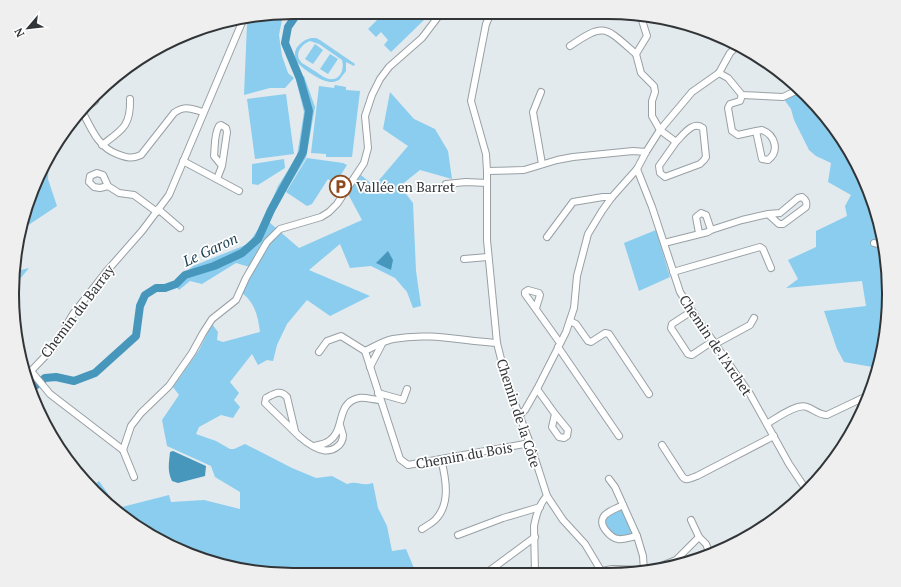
<svg xmlns="http://www.w3.org/2000/svg" width="901" height="587" font-family="'PT Serif',serif">
	<rect width="100%" height="100%" fill="#e2eaee"/>
	<g fill="#8acdee" fill-rule="evenodd">
		<polygon points="382,13 426,13 421,17 424,20 391,52 384,45 388,40 381,32 376,37 368,29 379,18 378,17"/>
		<polygon points="281,14 283,15 279,35 282,56 288,73 294,78 285,88 270,88 244,95 247,24 248,19"/>
		<path d="M311 38H316L320 40 355 64 354 66 346 62V71L339 80C335 82 330 83 326 81 320 80 303 69 299 64 289 53 299 41 311 38ZM310 41 319 44 342 60C345 71 339 83 326 78 321 76 317 72 313 70 309 67 305 65 302 63 293 54 302 44 310 41Z"/>
		<polygon points="315,44 323,50 313,64 305,59"/>
		<polygon points="330,54 338,59 328,74 320,69"/>
		<path d="M304 76 315 107 306 158 285 192 269 222 299 248 362 220 348 194 361 175 374 186 408 146 383 129 390 92 414 119 435 129 448 151 452 179 420 170 400 186 413 203 416 271 421 306 413 308 407 292 395 278 371 266 350 268 340 244 309 270 370 296 330 316 307 300 287 324 277 345 273 361 267 360 258 365 252 354 230 382 239 393 234 400 240 407 233 418 221 415 199 427 196 434 216 441 230 449H234L245 444 292 468 316 478 332 476 347 484C359 480 360 487 373 483L378 508 387 526 392 551 406 549 416 573H257L169 546 108 505 92 486 99 481 118 508 169 495 171 502 204 500 240 509V492L215 477 211 466 167 446 162 420 179 395 173 387 199 350 212 324 218 332 217 340 223 342 260 332C258 316 255 303 242 293L253 268 236 263 202 284 190 281 179 290 173 283 193 266 248 244 261 225 278 186 297 156 304 112 296 80Z"/>
		<polygon points="335,85 346,87 346,90 360,91 352,157 326,157 326,154 311,153 319,86 334,88"/>
		<polygon points="801,91 831,122 860,169 879,221 888,275 887,330 878,368 844,362 837,349 824,311 866,306 862,281 786,288 798,279 788,260 816,247 816,231 847,216 845,206 851,195 828,182 831,163 816,156 809,150 794,120 791,109 783,98"/>
		<polygon points="286,94 294,154 255,159 247,99"/>
		<polygon points="49,158 48,179 57,206 24,228 33,186"/>
		<polygon points="307,158 343,163 347,165 335,184 328,179 312,204 307,206 286,192"/>
		<polygon points="284,159 285,168 258,185 252,184 252,164"/>
		<polygon points="656,230 670,277 639,291 624,243"/>
		<polygon points="29,268 14,286 13,272"/>
		<path d="M618 510H622L624 512 633 531 632 534C619 540 608 533 604 520Z"/>
	</g>
	<g fill="#4797bc">
		<polygon points="388,251 393,260 391,270 376,263"/>
		<path d="M173 451 206 466 205 476 178 483 172 481C167 471 169 463 170 452Z"/>
	</g>
	<g fill="none" stroke-linecap="round" stroke-linejoin="round">
		<polyline stroke="#4797bc" stroke-width="8" points="31,389 45,378 56,377 74,381 95,373 136,336 140,306 145,295 156,288 165,288 176,284 185,275 214,266 242,253 258,239 271,210 303,152 309,111 300,79 285,43 288,27 295,17 300,12"/>
		<defs>
			<g id="minor">
				<polyline points="491,13 486,24 471,101 486,154 487,171 487,240 497,343 507,383 530,443 547,496 563,520 585,544 603,574"/>
				<path d="M640 14 647 36 636 54 641 73 654 86 655 92 652 101V116L660 130 676 142 659 166 660 173 665 177 700 164 704 160 706 157 703 128C693 120 683 135 676 142"/>
				<path d="M570 46C605 22 605 27 636 54"/>
				<polyline points="719,73 728,78 742,95 783,97 800,89"/>
				<polyline points="719,73 730,53 738,45"/>
				<polyline points="541,92 533,112 542,164"/>
				<path d="M742 95 740 101 730 104 728 108 732 131 738 135 756 131 762 159 768 160C780 151 775 135 762 130L756 131"/>
				<polyline points="85,108 95,101"/>
				<path d="M82 111C91 128 98 147 117 154 127 158 132 159 141 155L174 113C185 105 191 109 203 112"/>
				<path d="M102 145C122 130 131 126 130 99"/>
				<polyline points="183,161 239,191"/>
				<polyline points="637,169 652,207 680,292 692,311 750,394 789,464 807,491"/>
				<polyline points="487,171 524,170 557,160 573,157 633,151 646,152"/>
				<path d="M217 179 222 166 214 156C215 147 214 134 219 126L221 125 226 128 227 132 222 166"/>
				<polyline points="446,184 466,182 487,183"/>
				<polyline points="108,186 100,188 94,187 89,182 90,176 97,173 103,175 108,186 119,193 134,195 157,212"/>
				<polyline points="158,209 180,228"/>
				<polyline points="699,233 696,217 701,213 706,215 711,230"/>
				<polyline points="547,237 573,202 603,197 612,197"/>
				<path d="M664 243 708 232 711 230 742 220 768 214 779 224H783L806 207C807 202 806 200 802 197L798 198 780 213 768 214"/>
				<polyline points="874,243 884,246"/>
				<polyline points="464,259 488,257"/>
				<polyline points="673,272 760,247 763,249 771,268"/>
				<polyline points="536,308 540,295 539,293 528,290 525,292 525,294 560,343"/>
				<polyline points="692,311 672,324 671,328 688,354 692,355 713,341"/>
				<polyline points="570,321 576,324 588,341 591,342 605,333 609,334 649,394"/>
				<path d="M497 343C461 341 430 332 393 339 383 341 374 347 365 351L400 459 408 465 530 443"/>
				<polyline points="715,344 750,325 754,318"/>
				<polyline points="558,347 619,436"/>
				<polyline points="319,352 327,341 341,336 365,351"/>
				<polyline points="370,367 382,344"/>
				<polyline points="31,371 50,394 123,450 134,477"/>
				<polyline points="24,372 31,371 53,348 73,314 106,272 142,231 169,195 243,20"/>
				<polyline points="537,389 555,414 552,427 559,437 564,438 567,436 568,430 555,414"/>
				<polyline points="378,393 403,400 407,389"/>
				<polyline points="519,416 525,410 537,389 566,332 574,308 577,276 588,234 602,211 612,197 637,169 646,152 660,130 692,92 719,73"/>
				<path d="M768 423C777 418 797 403 807 407 815 410 819 415 827 415L869 395"/>
				<path d="M295 431 287 397C280 389 274 394 266 398L265 403 300 437C306 442 315 449 323 450 332 452 343 446 343 435 342 432 341 428 340 425"/>
				<path d="M662 445 682 476C686 482 691 478 697 476L774 436"/>
				<path d="M314 446C319 445 325 444 329 441 346 430 335 403 359 398 366 397 373 400 380 400"/>
				<polyline points="123,450 131,426 141,413 169,386 192,353 203,333 212,319 236,300 246,278 267,242 280,229 321,217 329,212 337,204 364,163 368,148 365,116 372,95 380,79 389,67 422,38 441,13"/>
				<polyline points="609,479 615,487 637,536 643,556 644,571"/>
				<path d="M623 505C618 508 605 512 603 518 599 526 611 538 618 539 623 540 631 537 637 536"/>
				<polyline points="691,520 699,537 706,544 710,554"/>
				<path d="M422 529C426 526 431 524 435 520 451 504 446 479 441 459"/>
				<polyline points="458,535 503,518 540,507"/>
				<polyline points="651,570 676,560 699,537"/>
				<polyline points="602,571 612,569 646,570"/>
				<polyline points="485,574 535,537"/>
				<path d="M535 574 534 526C536 515 539 504 547 496"/>
			</g>
		</defs>
		<use href="#minor" stroke="#99a0a4" stroke-width="8"/>
		<use href="#minor" stroke="#fff" stroke-width="6"/>
	</g>
	<defs>
		<symbol id="parking-ring" viewBox="-11 -11 22 22"><circle r="9.5" fill="#fff" stroke="#8e4a1d" stroke-width="1.5"/><path d="M-3.5-5.5H1a3.5 3.5 0 0 1 0 7H-1V5.5H-3.5ZM-1-3.4V-.6H.8a1.4 1.4 0 0 0 0-2.8Z" fill="#8e4a1d"/></symbol>
	</defs>
	<g fill-rule="evenodd">
		<use href="#parking-ring" x="328" y="174" width="25" height="25"/>
	</g>
	<g text-anchor="middle" dominant-baseline="central" stroke-width="3.5" stroke-linejoin="round" paint-order="stroke">
		<g font-size="14" fill="#323537" stroke="#fff" text-anchor="start">
			<text x="356" y="186">Vallée en Barret</text>
		</g>
		<g font-size="14" fill="#323537" stroke="#fff">
			<text transform="translate(77 311) rotate(-53)">Chemin du Barray</text>
			<text transform="translate(716 345) rotate(56)">Chemin de l'Archet</text>
			<text transform="translate(519 413) rotate(72)">Chemin de la Côte</text>
			<text transform="translate(464 455) rotate(-10)">Chemin du Bois</text>
		</g>
		<g font-size="15" font-style="italic" fill="#1a3e4f" stroke="#fff">
			<text transform="translate(210 249) rotate(-25)">Le Garon</text>
		</g>
	</g>
	<path d="M0 0H901V587H0ZM293 19H608A274 274 0 0 1 882 293V294A274 274 0 0 1 608 568H293A274 274 0 0 1 19 294V293A274 274 0 0 1 293 19Z" fill="#efefef" fill-rule="evenodd"/>
	<path fill="none" stroke="#323537" stroke-width="2" d="M293 19H608A274 274 0 0 1 882 293V294A274 274 0 0 1 608 568H293A274 274 0 0 1 19 294V293A274 274 0 0 1 293 19Z"/>
	<g transform="translate(28 28) rotate(242)" stroke="#ffffff" stroke-width="3" paint-order="stroke">
	<path d="M0-3L7 15L0 10L-7 15Z" fill="#323537"/>
	<text y="-6" font-size="11" font-weight="bold" text-anchor="middle" fill="#323537">N</text>
	</g>
</svg>
